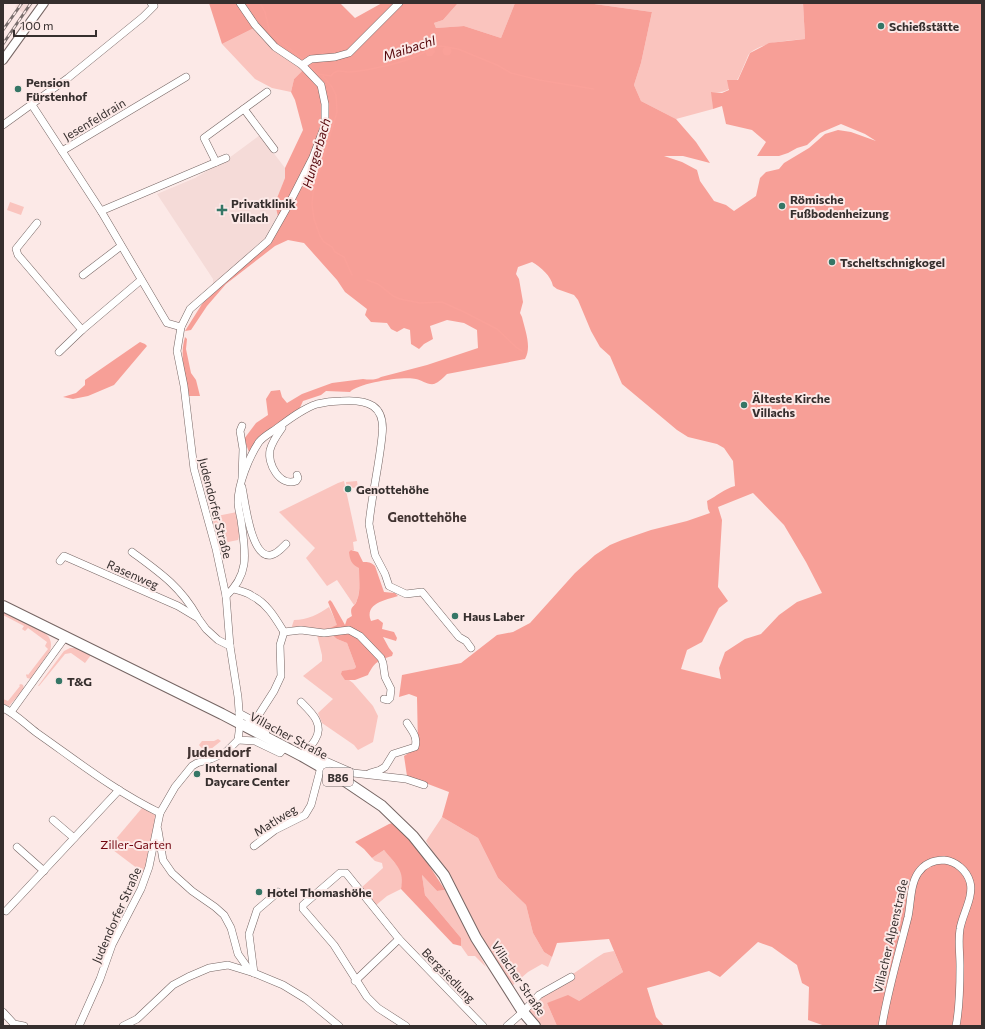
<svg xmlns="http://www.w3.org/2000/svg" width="985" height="1029" font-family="Commissioner,sans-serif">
	<rect width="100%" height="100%" fill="#fce9e7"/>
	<g fill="#f5dbd8">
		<polygon points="18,3 34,3 26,15 15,7"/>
		<polygon points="260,135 285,168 285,178 275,203 278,217 270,238 215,289 213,284 213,279 157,194 195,178 229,158"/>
	</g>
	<g fill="#fac4be">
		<polygon points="458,3 515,3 501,38 464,26 436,28 434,23 443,20"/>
		<path d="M587 3H803L805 39C787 41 767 41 751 52 748 54 747 59 745 63 737 81 734 94 712 92L713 109 676 119 641 101 634 85 641 63 652 12Z"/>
		<polygon points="254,28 303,70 294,79 291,92 272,88 255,79 222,44"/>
		<polygon points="10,202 24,207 21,215 7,210"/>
		<path d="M344 481 357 541 353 542 354 550H351C354 555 358 562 359 568 361 576 360 600 354 605L337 580 327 586 306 558 315 548 279 512 338 483Z"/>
		<polygon points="357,481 358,487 347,489 346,482"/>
		<polygon points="237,512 240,533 238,540 218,544 212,517"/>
		<path d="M329 607 338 626 330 631 291 629 294 620C307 620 319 614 329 607Z"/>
		<path d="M3 612C13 617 42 628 48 636 51 640 52 645 50 651L31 679 27 678 26 675 27 674 28 675 48 649 45 646 47 642 28 628 25 631 22 629 24 626 3 615Z"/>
		<polygon points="331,634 337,639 347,643 356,667 354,669 345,671 345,679 349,680 353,683 373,706 378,716 373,742 358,750 354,745 322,723 318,713 333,699 303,676 322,661 322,655 317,635"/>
		<polygon points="70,648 76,648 91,655 85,663 71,653 65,654 39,686 38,686 64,651"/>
		<polygon points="21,684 23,685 24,689 9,706 3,704 3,699 8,701 20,686 19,685"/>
		<polygon points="218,739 221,741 206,753 199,745 202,741 214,741"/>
		<polygon points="142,808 154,814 159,819 146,875 109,847"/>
		<polygon points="442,817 478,838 498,878 526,905 533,933 544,952 552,957 548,967 542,964 528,972 512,986 479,935 445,872 426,841"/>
		<polygon points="384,850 401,870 403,880 401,889 387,896 375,906 361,888 383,868 382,863 375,861 372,858"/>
		<polygon points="422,875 437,891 445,890 486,967 475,956 468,956 461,946 461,938 425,895"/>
		<polygon points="614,951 623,972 579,1001 547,1003 557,1026 540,1026 530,1015 530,1009 541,996 596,958 604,953"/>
	</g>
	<g fill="#f79f97" fill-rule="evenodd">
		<path d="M209 3H340L355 18 382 3H458L443 20 434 23 436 28 464 26 501 38 515 3H587L652 12 641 63 634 85 641 101 676 119 696 142 710 163 683 156H664L682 162 697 170 700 181 714 201 726 205 734 211 756 196 760 178 766 172 779 169 784 163 809 148 825 134 838 130 851 132 876 141 865 134 841 124 820 133 807 145 797 148 788 153 779 156H757L766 142 752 130 726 124 722 106 713 109 711 92 722 93 729 90 727 80H738L750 53 769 43 805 39 803 3H982V1026H825L808 1020 809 987 802 983 797 965 772 947 758 942 720 977 709 971 647 988 656 1017 664 1026H557L547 1003 568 995 579 1001 623 972 609 939 557 943 552 957 544 952 533 933 526 905 498 878 478 838 442 817 449 792 407 776 404 756 418 747 417 697 409 694 399 697 402 675 461 663 497 635 513 632 530 623 575 573 595 555 610 545 622 540 651 530 687 521 710 513 708 509 707 501C717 496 724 489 735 486L733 461 724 448 717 444 688 437 677 430 622 384 610 356 600 347 591 331 578 300 574 295 557 289 553 286C551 276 541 267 532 262L518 267 516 274 519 279 523 302 520 313 522 317C525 330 532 347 525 359L447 374C443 378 439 382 434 384 427 385 422 380 416 379 403 376 358 383 350 392L326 391 321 395 303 401 298 412 261 437 249 452 244 439 256 423 268 415 266 399 271 391 280 390 282 397 287 403 302 394 332 383 363 379C370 380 376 380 381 377L427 365 478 348 477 330 464 323 447 320 430 326 433 339 424 344 419 349 411 344 410 330 404 328 397 332 391 329 387 323 371 322 365 315 367 309 345 292 337 280 304 243 288 240 275 246 226 284 207 306 191 330 185 331 202 304 215 289 270 238 278 217 275 203 285 178V168L303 130 295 100 291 92 294 79 303 70 275 45 258 26 222 44ZM753 493 784 525 806 562 822 593 797 602 779 615 761 634 745 639 725 652 719 668 721 679 681 669 687 650 702 642 719 608 728 601 718 587 722 520 718 507Z"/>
		<path d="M185 337 187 339 186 349 191 373 196 380 200 396H189C186 376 179 358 185 337Z"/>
		<polygon points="140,342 145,344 147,346 114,385 88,396 73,399 63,397 76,393 85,385 85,380"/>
		<path d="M351 550 358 552 363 562C368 562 371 562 375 566L384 592 395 593 398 596C386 600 364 603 371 621L378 619 383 623 382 629 394 632 397 638 396 641 383 637 389 648 393 653 392 656C378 660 374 663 368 675L355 680H345L341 674 342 671 354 669 356 667 347 643 337 639 331 634 330 628 337 625 328 602 330 600 332 602 345 625 347 619 352 616C349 605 355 608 357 600 361 590 359 578 359 568 351 564 350 560 349 552Z"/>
		<path d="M396 822 421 853 445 890 437 891 422 875 425 895 461 938V946L453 944 401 889C405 870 396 865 384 850L372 858 364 849 355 842 389 824Z"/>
	</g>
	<g fill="#faa199">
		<circle cx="447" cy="51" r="4.5"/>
		<polygon points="432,47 434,47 435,52 432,56 427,56 425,52"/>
	</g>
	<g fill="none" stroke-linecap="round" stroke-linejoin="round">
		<g stroke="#faa199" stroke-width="1.5">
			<polyline points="260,3 265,12 270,33 305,61"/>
			<polyline points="428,49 432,47 441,46 458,49 497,65 511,73 539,80 594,89"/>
			<path d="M307 63 318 74 331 76C336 68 342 72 350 72 371 70 408 62 425 52"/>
			<polyline points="323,76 332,87 336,95 337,112 313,193 312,204 314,219 320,236 324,242 332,247 335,252 344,257 352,275"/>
			<polyline points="367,280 378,284 393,296 400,299 420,303 442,302 464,312 497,329 516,347 522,351"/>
		</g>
		<defs>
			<g id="minor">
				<polyline points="302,65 311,59 335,57 349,53 399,3"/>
				<polyline points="32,105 62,151 186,77"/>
				<polyline points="244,109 274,149"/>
				<polyline points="3,125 68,78 143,17 154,6 151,3"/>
				<polyline points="62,151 101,211 167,323 181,327"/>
				<polyline points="216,162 204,138 267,92"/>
				<polyline points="101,211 226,158"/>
				<polyline points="37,223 16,249 18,255 82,330"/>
				<polyline points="83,275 121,246"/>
				<polyline points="59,352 82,330 141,280"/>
				<path d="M282 428C277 435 272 442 270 450 267 464 280 487 296 481L298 478 297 475"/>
				<polyline points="242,477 243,449 240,431 242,426"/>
				<path d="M242 487C245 501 251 559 271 555 277 554 282 548 286 544"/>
				<path d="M132 552C159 572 180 586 197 616"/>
				<polyline points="60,561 64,556 178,606 198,618 206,629 218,640 230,646"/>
				<path d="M234 589C240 591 247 592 252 596 267 603 276 619 284 632"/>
				<path d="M226 596C251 573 245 551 241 520 240 514 238 508 238 502 238 484 249 457 259 442 263 437 270 433 276 429 288 420 302 409 317 404 325 402 333 401 341 401 368 399 386 405 382 436 379 466 372 494 369 524L375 555 385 574 389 586 406 594 422 592 459 637 466 641 471 648"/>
				<polyline points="284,632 301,630 324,633 349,630 360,636 381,658 383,663 385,677 391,689 390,698 388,700 384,699"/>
				<path d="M301 702C311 712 325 724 315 740 313 744 308 748 305 752"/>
				<path d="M3 708C16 714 26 725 37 733 77 761 116 792 160 813"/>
				<polyline points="11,712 66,636"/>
				<polyline points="239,713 252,720 256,719 274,691 281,676 280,645 284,632"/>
				<polyline points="250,719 249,721 250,722 266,731"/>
				<polyline points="238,740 255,741 280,753 285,747"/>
				<polyline points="302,756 305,752 353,773 406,779 424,785"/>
				<path d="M370 773 380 770 385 767 393 754 415 747C418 737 412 731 407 723"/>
				<polyline points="53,820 74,838"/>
				<polyline points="158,830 163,860 172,873 192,891 215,907 224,915 231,928 238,954 250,971"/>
				<polyline points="254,846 275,830 305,815 311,805 321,767"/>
				<polyline points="17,847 44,871"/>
				<polyline points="6,911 119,790"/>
				<polyline points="254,973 249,934 257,910 278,892"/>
				<polyline points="355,981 399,939"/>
				<polyline points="3,1012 14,1024 24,1026"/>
				<polyline points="79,1026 100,979 112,945 141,889 149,867 160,813 175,787 192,766 197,763 211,759 226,752 238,740 240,724 238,697 230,646 226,596 216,549 194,469 184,386 177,351 181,327 190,309 268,241 289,204 313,157 325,125 325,104 321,85 302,65 275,47 255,25 240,3"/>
				<polyline points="123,1026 137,1019 173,985 188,977 209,968 228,965 254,973 283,985 306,999 339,1026"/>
				<polyline points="406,1026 378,1008 367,997 334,945 303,909 303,905 340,873 346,873 399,939 483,1026"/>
				<polyline points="507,1026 523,1012 539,995 571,977"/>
				<path d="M882 1026C888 989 899 953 908 917 911 903 910 885 918 873 924 864 933 860 944 860 956 861 967 871 970 882 974 897 962 915 960 929 958 941 960 953 960 966 960 986 960 1006 956 1026"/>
			</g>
			<polyline id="tertiary" points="3,60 44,3"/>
			<polyline id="primary" points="3,606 222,714 302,756 342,779 382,806 413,836 444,875 476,938 523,1012 535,1026"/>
		</defs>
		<use href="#minor" stroke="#766664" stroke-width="8"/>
		<use href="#tertiary" stroke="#766664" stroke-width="10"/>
		<use href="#primary" stroke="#766664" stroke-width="12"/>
		<use href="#minor" stroke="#fff" stroke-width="7"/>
		<use href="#tertiary" stroke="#fff" stroke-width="8"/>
		<use href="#primary" stroke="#fff" stroke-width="10"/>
		<defs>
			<g id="rail">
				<polyline points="3,30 22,3"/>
				<polyline points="3,44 31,3"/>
			</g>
		</defs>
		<use href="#rail" stroke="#7a6f6e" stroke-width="3"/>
		<use href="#rail" stroke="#fce9e7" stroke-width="1.5" stroke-dasharray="4.5" stroke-linecap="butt"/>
	</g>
	<g fill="#357666" stroke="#fce9e7" stroke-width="1.5">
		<circle cx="881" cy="26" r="4"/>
		<circle cx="18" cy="89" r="4"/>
		<circle cx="782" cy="206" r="4"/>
		<path d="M220 204h4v4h4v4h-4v4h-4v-4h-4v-4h4z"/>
		<circle cx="832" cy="262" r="4"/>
		<circle cx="744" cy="405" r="4"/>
		<circle cx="348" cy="489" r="4"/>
		<circle cx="455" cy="616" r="4"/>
		<circle cx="59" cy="681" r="4"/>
		<circle cx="197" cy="774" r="4"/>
		<circle cx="259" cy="892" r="4"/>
	</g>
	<g text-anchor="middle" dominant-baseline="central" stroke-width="4" stroke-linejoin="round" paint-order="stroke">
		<rect fill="#fce9e7" stroke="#716766" stroke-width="1" x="323" y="768" width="30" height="18" rx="3"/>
		<g font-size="11" font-weight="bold" fill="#362f2e">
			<text x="338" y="777">B86</text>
		</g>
		<g font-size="12" font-weight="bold" fill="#362f2e" stroke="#fce9e7" text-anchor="start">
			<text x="889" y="26">Schießstätte</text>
			<text x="26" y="82">Pension<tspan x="26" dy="14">Fürstenhof</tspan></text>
			<text x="790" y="199">Römische<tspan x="790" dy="14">Fußbodenheizung</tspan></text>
			<text x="231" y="203">Privatklinik<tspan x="231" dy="14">Villach</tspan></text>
			<text x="840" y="262">Tscheltschnigkogel</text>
			<text x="752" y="398">Älteste Kirche<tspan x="752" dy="14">Villachs</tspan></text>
			<text x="356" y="489">Genottehöhe</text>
			<text x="463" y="616">Haus Laber</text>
			<text x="67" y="681">T&amp;G</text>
			<text x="205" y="767">International<tspan x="205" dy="14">Daycare Center</tspan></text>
			<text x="267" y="892">Hotel Thomashöhe</text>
		</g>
		<g font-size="12" fill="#362f2e" stroke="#fce9e7">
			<text transform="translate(94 119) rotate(-31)">Jesenfeldrain</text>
			<text transform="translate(216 508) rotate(76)">Judendorfer Straße</text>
			<text transform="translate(133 574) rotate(24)">Rasenweg</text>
			<text transform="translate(289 735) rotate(28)">Villacher Straße</text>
			<text transform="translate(275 820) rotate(-32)">Matlweg</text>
			<text transform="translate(116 915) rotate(-66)">Judendorfer Straße</text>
			<text transform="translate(890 936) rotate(-77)">Villacher Alpenstraße</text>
			<text transform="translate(449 975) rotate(46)">Bergsiedlung</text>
			<text transform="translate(519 978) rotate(56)">Villacher Straße</text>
		</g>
		<g font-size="12" fill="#71050f" stroke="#fce9e7">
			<text x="136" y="844">Ziller-Garten</text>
		</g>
		<g font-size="13" font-style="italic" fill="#55060a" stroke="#fce9e7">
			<text transform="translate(409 48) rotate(-18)">Maibachl</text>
			<text transform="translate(316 153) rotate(-74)">Hungerbach</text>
		</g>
		<g font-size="13" font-weight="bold" fill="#423432" stroke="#fce9e7">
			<text x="427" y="517">Genottehöhe</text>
		</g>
		<g font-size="14" font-weight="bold" fill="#423432" stroke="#fce9e7">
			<text x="219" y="751">Judendorf</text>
		</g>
	</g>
	<rect width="985" height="1029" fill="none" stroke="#362f2e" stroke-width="8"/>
	<path d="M14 30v6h82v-6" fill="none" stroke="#362f2e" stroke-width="2"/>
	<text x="20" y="30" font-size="12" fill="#362f2e" stroke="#fce9e7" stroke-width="3" paint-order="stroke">100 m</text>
</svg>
